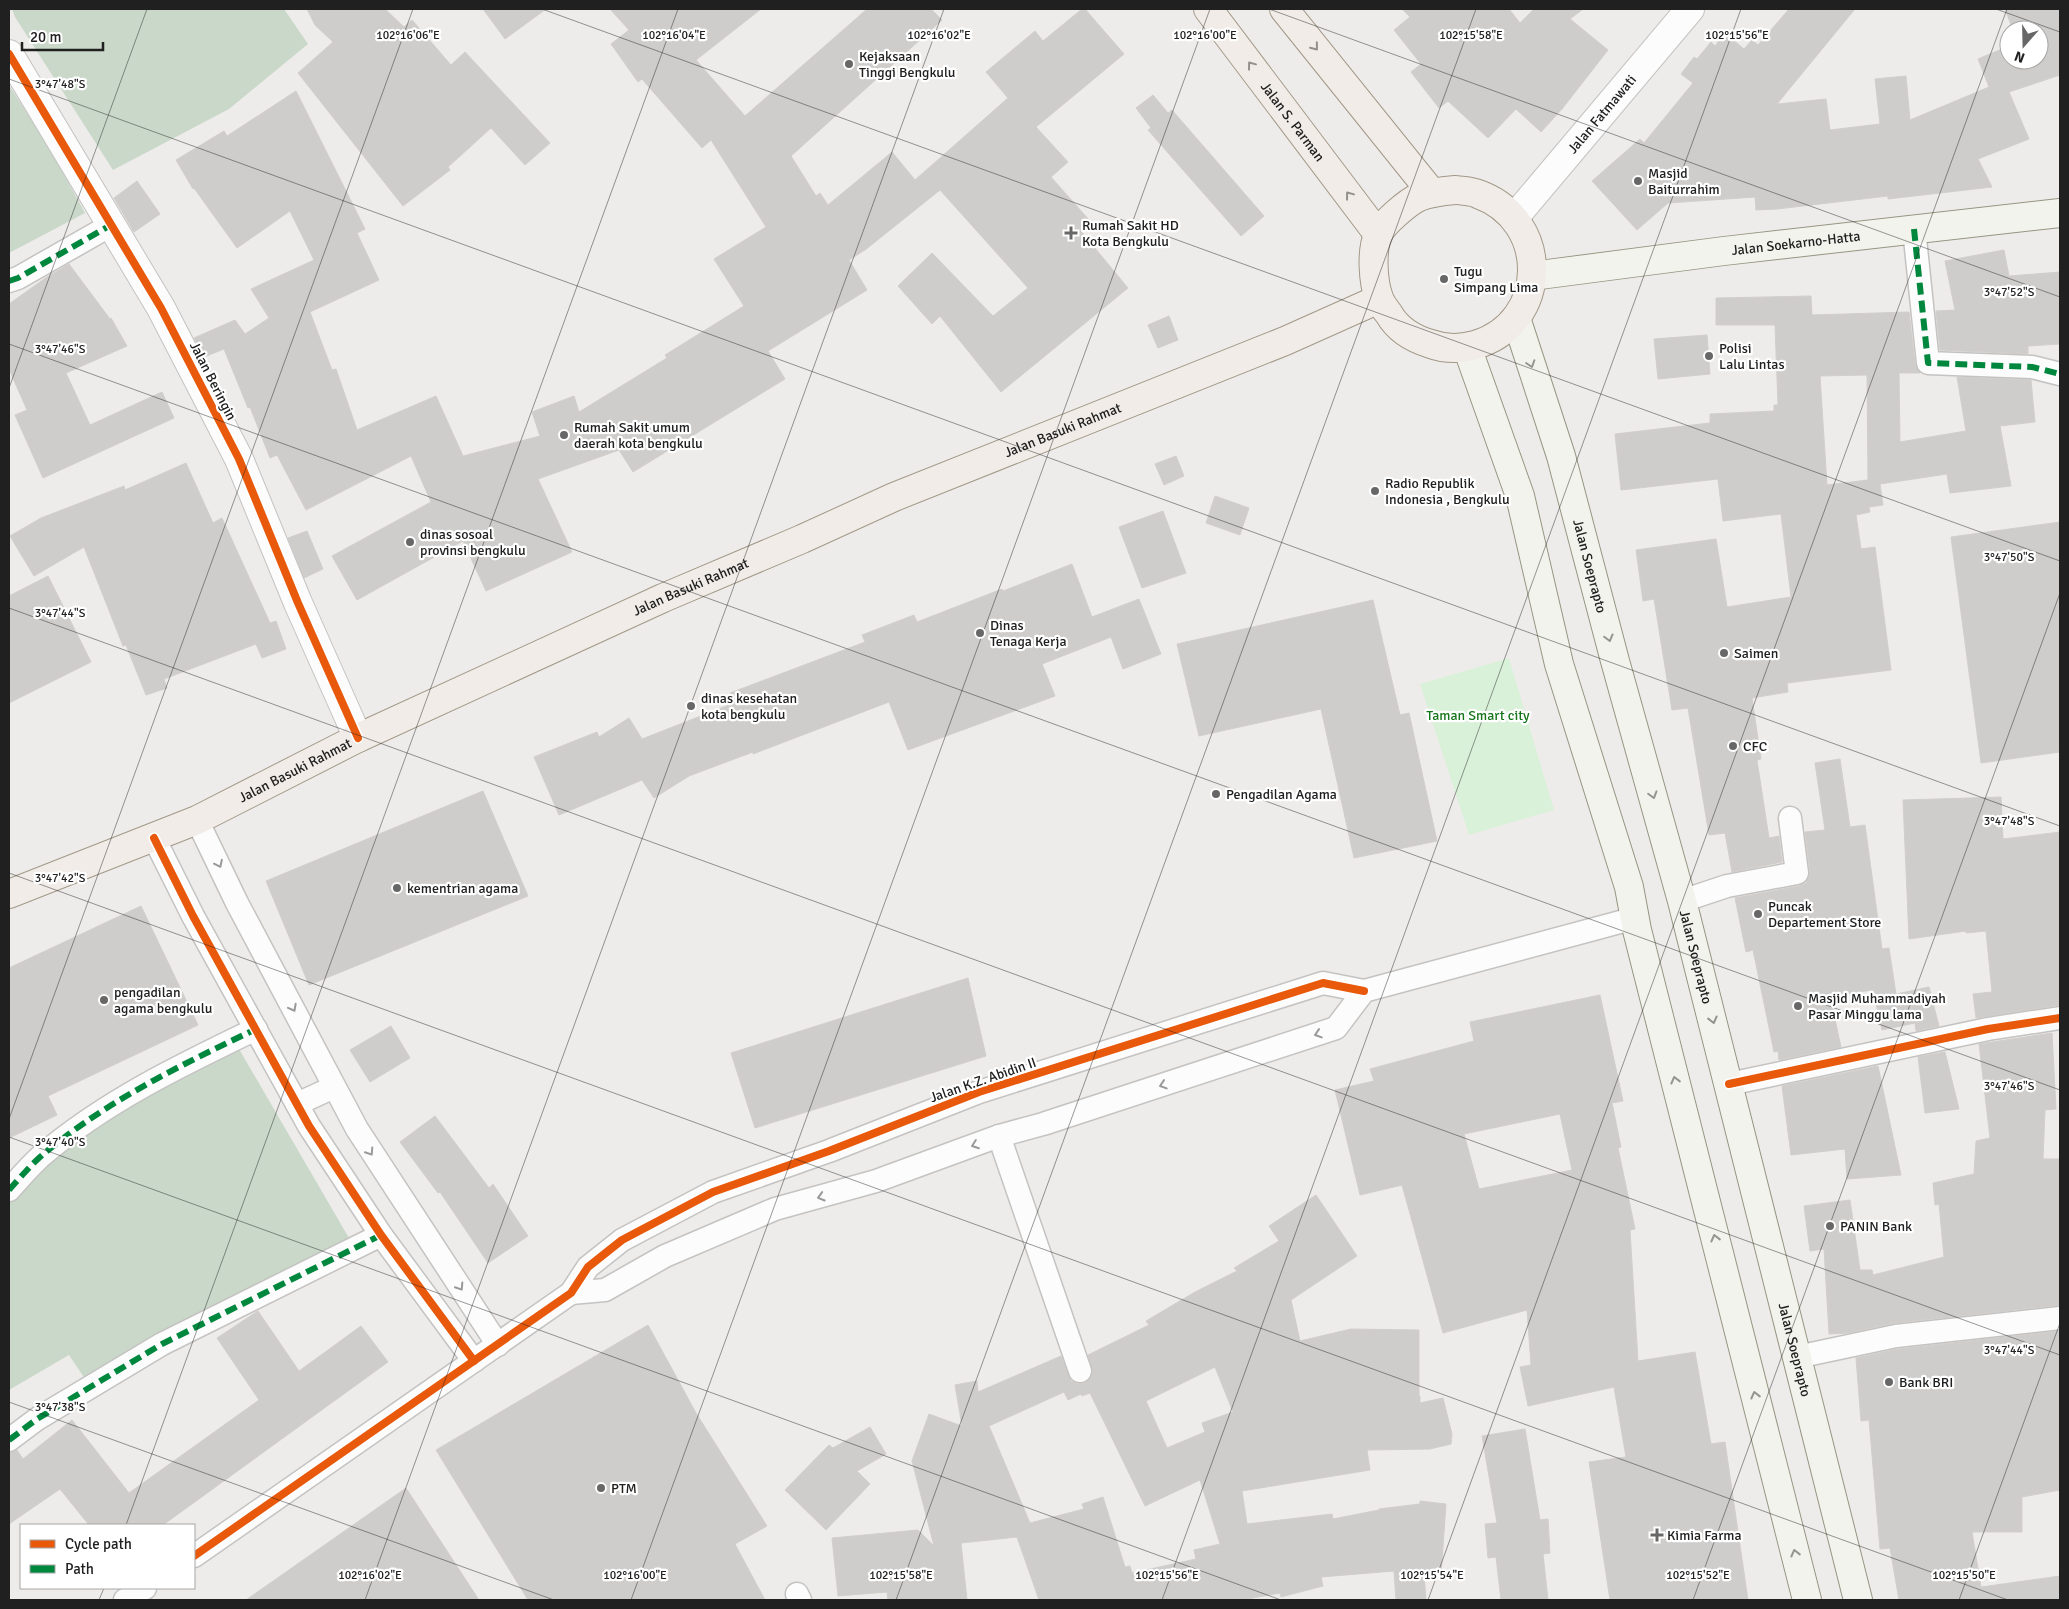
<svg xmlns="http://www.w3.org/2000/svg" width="2069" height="1609" font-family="Signika,sans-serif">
	<rect width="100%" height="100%" fill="#eeecea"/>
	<g fill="#c9d8c9">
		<polygon points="12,9 284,9 308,44 229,109 113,170 15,17"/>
		<polygon points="9,85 50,149 85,213 9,253"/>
		<polygon points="232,1037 349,1238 85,1379 69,1355 9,1390 9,1186"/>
	</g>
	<polygon fill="#daf1d9" points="1509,658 1554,810 1469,835 1420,684"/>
	<g fill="#cfcdcb" stroke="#d1cecb" fill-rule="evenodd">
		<polygon points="307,9 385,9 404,27 412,20 451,65 465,52 550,143 525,165 491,128 448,167 450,170 403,206 298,73 333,42 315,25"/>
		<polygon points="483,9 546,9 505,39"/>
		<polygon points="610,9 761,9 696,60 745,116 867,9 931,9 942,20 791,156 816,196 820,193 828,205 892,152 915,180 1008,98 986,72 1035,31 1043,41 1082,9 1085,9 1124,54 1036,127 1068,162 1051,177 1090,221 1080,230 1128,288 1001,392 940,316 932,324 898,286 932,253 993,316 1028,288 940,190 865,250 849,260 867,290 768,351 785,379 633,472 619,450 538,479 572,552 486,591 463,541 357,600 332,556 431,502 411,456 306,510 277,455 270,458 250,407 248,408 224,349 204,357 194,338 235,320 245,334 269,318 251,289 314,260 290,211 237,248 194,188 193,189 176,160 224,131 227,136 296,91 365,229 357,233 379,280 310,312 332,370 336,369 357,430 436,396 463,456 540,436 532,412 574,396 579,412 667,358 665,355 744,306 714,259 766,227 711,140 702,148 642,79 638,82 611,44 629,30"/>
		<polygon points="1402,9 1509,9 1520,23 1534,9 1583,9 1570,19 1608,50 1562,109 1541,132 1516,109 1488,138 1448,101 1439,108 1411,72 1421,64 1394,30 1410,17"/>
		<polygon points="1789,9 1855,9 1777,104 1826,99 1830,130 1880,124 1875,79 1906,76 1910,120 1989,87 1978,59 2009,46 2009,60 2039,60 2039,30 2013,30 2005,9 2060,9 2060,75 2009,92 2029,139 1978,159 1992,187 1888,199 1888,196 1777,209 1756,210 1755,197 1668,203 1637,230 1592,181 1640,139 1644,143 1693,83 1681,74 1694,57 1697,59 1711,42 1715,46 1725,33 1744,49 1752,40 1758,45"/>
		<polygon points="1153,95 1168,113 1172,110 1264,216 1241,236 1148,130 1151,128 1136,108"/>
		<polygon points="137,181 160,214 134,232 114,198"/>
		<polygon points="2004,250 2009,276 2060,272 2060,344 2028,346 2028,354 1940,350 1936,311 1955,310 1945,261"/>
		<polygon points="69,264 110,319 111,318 127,346 66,373 90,425 162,392 174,418 43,478 15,415 27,410 9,369 9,304 47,277"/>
		<path d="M1811 296 1812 315 1909 312 1915 364 1920 373H1899L1900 442 1966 431 1957 377 2031 380 2035 422 2000 426 2011 486 1950 493 1947 474 1880 484 1883 505 1869 507 1870 512 1856 515 1861 549 1875 547 1891 670 1787 683 1788 692 1752 698 1761 759 1757 760 1769 838 1779 836 1782 862 1732 872 1725 833 1709 835 1688 708 1672 710 1654 599 1643 601 1636 550 1716 539 1727 607 1791 597 1781 514 1723 521 1718 479 1621 490 1615 434 1710 423V414L1774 411V405H1778L1775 325H1716V298ZM1867 375 1868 480 1827 485 1820 376Z"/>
		<polygon points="1169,316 1178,340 1158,348 1148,325"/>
		<polygon points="1707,335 1710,374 1658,379 1654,339"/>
		<polygon points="1176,456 1184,476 1164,485 1155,464"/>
		<polygon points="186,463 213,523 222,518 270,623 276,621 286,649 262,658 256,644 164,679 167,688 146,695 126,645 123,646 84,547 34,576 10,536 41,518 124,486 125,490"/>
		<polygon points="1215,496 1249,508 1240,535 1206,523"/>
		<polygon points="1163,511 1186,573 1142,588 1119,527"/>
		<polygon points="2060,522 2060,752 1981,763 1951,537"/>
		<polygon points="307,531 323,569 304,578 288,538"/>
		<polygon points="1072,564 1092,617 1139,599 1161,654 1123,669 1111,637 1042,664 1055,696 908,750 889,702 753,754 753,752 689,776 654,798 642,780 559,815 534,757 597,732 599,737 629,718 642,739 734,703 730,693 865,642 862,635 914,615 917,622 1002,589 1003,591"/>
		<polygon points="48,576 91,662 9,703 9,596"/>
		<polygon points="1373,600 1400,715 1409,713 1437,841 1354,858 1321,709 1199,736 1177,644"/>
		<polygon points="1840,759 1850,827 1865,825 1882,949 1889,948 1896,994 1929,987 1939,1026 1916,1031 1915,1023 1882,1030 1873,990 1830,996 1841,1047 1779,1060 1778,1051 1774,1052 1753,950 1746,952 1735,898 1799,886 1806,883 1809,877 1810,871 1805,832 1825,830 1815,763"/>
		<polygon points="483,791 528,896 309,985 266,881"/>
		<polygon points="2001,797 2003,839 2060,832 2060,1005 1976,1018 1973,994 1992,992 1986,931 1966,933 1966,931 1909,939 1903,800"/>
		<polygon points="141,906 198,1025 48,1096 57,1115 9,1138 9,968"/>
		<polygon points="968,978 986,1056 755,1128 731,1053"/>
		<path d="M1600 995 1623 1101 1612 1103 1621 1147 1618 1148 1635 1229 1630 1230 1638 1361 1695 1352 1711 1444 1725 1442 1748 1600H1610L1589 1462 1626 1457 1614 1387 1528 1406 1520 1367 1531 1365 1527 1310 1443 1333 1402 1185 1360 1195 1335 1090 1374 1081 1370 1069 1474 1041 1470 1022ZM1560 1114 1572 1170 1479 1189 1464 1134Z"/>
		<polygon points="391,1026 410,1058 370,1082 350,1050"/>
		<polygon points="2052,1033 2056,1109 2045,1110 2043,1159 2060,1159 2060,1305 1895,1323 1847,1333 1829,1334 1824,1249 1810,1251 1804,1206 1850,1200 1860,1270 1872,1270 1873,1275 1944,1257 1939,1204 1935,1205 1933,1183 1974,1174 1976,1141 1990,1138 1979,1044"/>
		<polygon points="1945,1052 1959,1109 1925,1113 1918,1057"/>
		<polygon points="1878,1066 1901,1175 1847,1179 1845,1149 1791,1155 1782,1086"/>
		<polygon points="435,1116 489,1188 493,1184 528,1236 488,1263 440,1192 438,1193 400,1142"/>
		<path d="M1316 1195 1357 1256 1291 1300 1300 1341 1351 1329 1419 1330V1396H1420V1403L1443 1398 1452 1434 1451 1444 1430 1449 1367 1450 1370 1470 1242 1491 1247 1524 1332 1514 1333 1519 1379 1510V1509L1420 1504V1501L1446 1504 1441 1575 1424 1573 1426 1600H1396L1394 1571 1321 1577 1323 1586 1281 1597 1280 1593 1242 1600H1039L1017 1537 961 1543 967 1600H888L887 1592 838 1596 832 1538 918 1530 934 1546 912 1461 929 1414 962 1426 955 1385 977 1381 978 1392 1061 1356 1071 1381 1078 1384 1085 1383 1090 1379 1093 1373 1088 1355 1149 1325 1146 1321 1195 1292 1237 1271 1234 1268 1279 1241 1269 1226ZM1215 1367 1233 1412 1202 1423 1205 1432 1167 1448 1146 1401ZM1064 1392 1068 1400 1081 1394 1082 1396 1090 1393 1145 1506 1200 1480 1220 1544 1194 1550 1196 1559 1132 1573 1130 1566 1125 1567 1103 1497 1082 1504 1084 1509 1030 1523 989 1426Z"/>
		<polygon points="258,1311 299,1371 361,1326 388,1362 163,1525 89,1525 60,1489 9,1524 9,1453 17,1450 23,1459 72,1420 129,1493 259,1400 217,1338"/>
		<polygon points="648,1325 696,1413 767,1526 735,1544 765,1600 528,1600 436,1450"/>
		<polygon points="2060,1331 2060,1490 2022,1497 2022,1532 1972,1532 1981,1587 2060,1576 2060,1600 1899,1600 1890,1548 1880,1549 1869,1420 1861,1421 1856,1358 1898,1349"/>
		<polygon points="870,1427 886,1454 857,1471 870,1484 826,1530 785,1490 829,1445 833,1448"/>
		<polygon points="1525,1429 1540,1520 1548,1519 1550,1553 1543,1554 1548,1600 1501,1600 1496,1557 1488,1558 1485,1524 1497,1523 1482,1436"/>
		<polygon points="406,1488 479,1600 246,1600"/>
	</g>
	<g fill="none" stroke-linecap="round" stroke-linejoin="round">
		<defs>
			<g id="minor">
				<polyline points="1914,229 1928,363 2032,367 2060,374"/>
				<polyline points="9,281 18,278 111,225"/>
				<polyline points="197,820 237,903 357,1129 498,1345"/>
				<polyline points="154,838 193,916 309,1126 381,1235 474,1361"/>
				<polyline points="1682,901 1727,886 1797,873 1790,818"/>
				<polyline points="1729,1084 1988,1029 2060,1018"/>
				<polyline points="297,1104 334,1087"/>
				<polyline points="999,1136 1080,1371"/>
				<path d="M9 1190C19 1179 29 1167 40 1157 104 1102 181 1065 256 1029"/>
				<polyline points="571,1293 605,1290 665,1256 775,1209 876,1181 999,1136 1043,1124 1336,1028 1364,991 1635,918"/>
				<polyline points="1797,1357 1896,1336 2060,1318"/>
				<polyline points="9,1440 37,1419 162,1344 381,1235"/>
				<polyline points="194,1556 571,1293 588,1267 622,1240 713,1192 829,1151 979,1092 1323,983 1364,991"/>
				<polyline points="797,1594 800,1600"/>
				<polyline points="125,1600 145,1588"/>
			</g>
			<g id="tertiary">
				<polyline points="9,54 161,308 239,459 298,603 358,738"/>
				<path id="s1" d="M1514 218 1690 9"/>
			</g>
			<g id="secondary">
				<path id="s2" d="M1532 276 1724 251 2060 213"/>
				<path id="s3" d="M1516 318 1561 456 1615 661 1682 901 1858 1600"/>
				<polyline points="1467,347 1520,496 1559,664 1629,887 1637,930 1807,1600"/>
			</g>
			<g id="primary">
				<path id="s4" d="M1208 9 1378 234"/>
				<polyline points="1284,9 1432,193"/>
				<path d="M1456 190C1463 191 1472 191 1478 194 1551 220 1550 323 1475 345 1461 349 1445 349 1431 344 1414 339 1398 330 1389 314 1385 309 1381 304 1379 298 1373 282 1371 251 1378 235 1382 224 1408 202 1419 197 1431 192 1444 191 1456 190Z"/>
				<path id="s5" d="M9 894 197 820 358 738 663 598 802 539 894 497 1285 341 1379 299"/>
			</g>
		</defs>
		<use href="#minor" stroke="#c4c3c2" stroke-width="25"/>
		<use href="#tertiary" stroke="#c4c3c2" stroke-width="30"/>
		<use href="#secondary" stroke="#969683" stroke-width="30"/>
		<use href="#primary" stroke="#a29888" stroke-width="30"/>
		<use href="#minor" stroke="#fcfcfc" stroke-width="22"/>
		<use href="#tertiary" stroke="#fcfcfc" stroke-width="28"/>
		<use href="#secondary" stroke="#f3f3ed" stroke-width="28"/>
		<use href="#primary" stroke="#f1ece7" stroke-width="28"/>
		<g stroke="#00873e" stroke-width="6" stroke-dasharray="12 6" stroke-linecap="butt">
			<polyline points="1914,229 1928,363 2032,367 2060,374"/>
			<polyline points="9,281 18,278 111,225"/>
			<path d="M9 1190C19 1179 29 1167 40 1157 104 1102 181 1065 256 1029"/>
			<polyline points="9,1440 37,1419 162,1344 381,1235"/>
		</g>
		<defs>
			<g id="cycleway">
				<polyline points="9,54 161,308 239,459 298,603 358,738"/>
				<polyline points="154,838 193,916 309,1126 381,1235 474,1361"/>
				<polyline points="1729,1084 1988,1029 2060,1018"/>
				<polyline points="194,1556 571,1293 588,1267 622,1240 713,1192 829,1151 979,1092 1323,983 1364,991"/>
			</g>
		</defs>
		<use href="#cycleway" stroke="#fff" stroke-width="11"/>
		<use href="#cycleway" stroke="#e8590c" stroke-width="8"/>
	</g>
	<defs><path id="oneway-chevron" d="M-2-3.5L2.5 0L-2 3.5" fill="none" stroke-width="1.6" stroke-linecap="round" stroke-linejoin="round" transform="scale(1.25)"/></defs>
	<g stroke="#93908d">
		<use href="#oneway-chevron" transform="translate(1315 47) rotate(51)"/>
		<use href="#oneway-chevron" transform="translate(1251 65) rotate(-127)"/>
		<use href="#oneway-chevron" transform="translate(1349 195) rotate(-127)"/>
	</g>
	<g stroke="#949491">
		<use href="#oneway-chevron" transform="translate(1531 364) rotate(72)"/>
		<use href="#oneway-chevron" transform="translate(1609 638) rotate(75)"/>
		<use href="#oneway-chevron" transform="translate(1653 795) rotate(74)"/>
		<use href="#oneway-chevron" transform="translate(1713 1020) rotate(76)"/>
		<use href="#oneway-chevron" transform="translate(1675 1080) rotate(-104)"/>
		<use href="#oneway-chevron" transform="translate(1715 1238) rotate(-104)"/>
		<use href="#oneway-chevron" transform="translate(1755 1395) rotate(-104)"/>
		<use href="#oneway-chevron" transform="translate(1795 1553) rotate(-104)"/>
	</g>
	<g stroke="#999">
		<use href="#oneway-chevron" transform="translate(219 864) rotate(64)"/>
		<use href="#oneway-chevron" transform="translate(293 1008) rotate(62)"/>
		<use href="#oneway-chevron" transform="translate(1318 1034) rotate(162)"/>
		<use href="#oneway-chevron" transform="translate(1163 1085) rotate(162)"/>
		<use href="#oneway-chevron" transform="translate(975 1145) rotate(160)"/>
		<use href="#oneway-chevron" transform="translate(370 1152) rotate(57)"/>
		<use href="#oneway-chevron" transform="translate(821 1197) rotate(163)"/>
		<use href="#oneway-chevron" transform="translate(460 1287) rotate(57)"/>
	</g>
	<path fill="none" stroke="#202020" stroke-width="1" stroke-opacity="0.45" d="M542 9 2060 561M1269 9 2060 297M1996 9 2060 32M9 79 2060 826M9 344 2060 1090M9 388 147 9M9 608 2060 1355M9 873 2008 1600M9 1119 413 9M9 1137 1281 1600M9 1402 554 1600M126 1525 678 9M99 1600 104 1588M365 1600 944 9M631 1600 1210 9M896 1600 1476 9M1162 1600 1741 9M1428 1600 2007 9M1693 1600 2060 593M1959 1600 2060 1323"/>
	<g fill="#686767" stroke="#fff" stroke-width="2">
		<circle cx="849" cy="64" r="5"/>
		<circle cx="1638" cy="181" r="5"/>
		<path d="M1068.5 225.5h5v5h5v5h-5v5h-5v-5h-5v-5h5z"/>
		<circle cx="1444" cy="279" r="5"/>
		<circle cx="1709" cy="356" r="5"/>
		<circle cx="564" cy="435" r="5"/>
		<circle cx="1375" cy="491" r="5"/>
		<circle cx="410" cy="542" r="5"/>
		<circle cx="980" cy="633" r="5"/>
		<circle cx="1724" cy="653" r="5"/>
		<circle cx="691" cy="706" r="5"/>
		<circle cx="1733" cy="746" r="5"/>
		<circle cx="1216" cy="794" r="5"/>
		<circle cx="397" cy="888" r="5"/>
		<circle cx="1758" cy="914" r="5"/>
		<circle cx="104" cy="1000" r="5"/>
		<circle cx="1798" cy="1006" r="5"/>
		<circle cx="1830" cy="1226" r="5"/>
		<circle cx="1889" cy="1382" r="5"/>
		<circle cx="601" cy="1488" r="5"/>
		<path d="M1654.5 1527.5h5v5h5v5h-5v5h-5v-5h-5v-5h5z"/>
	</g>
	<g text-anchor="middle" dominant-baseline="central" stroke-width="4.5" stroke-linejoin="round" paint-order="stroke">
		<g font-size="14" fill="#202020" stroke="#fff" text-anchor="start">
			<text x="859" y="56">Kejaksaan<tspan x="859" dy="16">Tinggi Bengkulu</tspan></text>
			<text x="1648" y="173">Masjid<tspan x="1648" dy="16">Baiturrahim</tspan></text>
			<text x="1082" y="225">Rumah Sakit HD<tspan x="1082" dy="16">Kota Bengkulu</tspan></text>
			<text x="1454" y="271">Tugu<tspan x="1454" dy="16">Simpang Lima</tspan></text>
			<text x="1719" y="348">Polisi<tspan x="1719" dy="16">Lalu Lintas</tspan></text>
			<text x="574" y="427">Rumah Sakit umum<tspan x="574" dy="16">daerah kota bengkulu</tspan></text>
			<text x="1385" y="483">Radio Republik<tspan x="1385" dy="16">Indonesia , Bengkulu</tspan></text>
			<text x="420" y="534">dinas sosoal<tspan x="420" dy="16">provinsi bengkulu</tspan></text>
			<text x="990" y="625">Dinas<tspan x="990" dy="16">Tenaga Kerja</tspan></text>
			<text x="1734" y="653">Saimen</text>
			<text x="701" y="698">dinas kesehatan<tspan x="701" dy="16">kota bengkulu</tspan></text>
			<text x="1743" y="746">CFC</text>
			<text x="1226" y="794">Pengadilan Agama</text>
			<text x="407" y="888">kementrian agama</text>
			<text x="1768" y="906">Puncak<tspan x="1768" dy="16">Departement Store</tspan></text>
			<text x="114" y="992">pengadilan<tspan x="114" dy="16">agama bengkulu</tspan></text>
			<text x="1808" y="998">Masjid Muhammadiyah<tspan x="1808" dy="16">Pasar Minggu lama</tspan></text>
			<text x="1840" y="1226">PANIN Bank</text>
			<text x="1899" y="1382">Bank BRI</text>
			<text x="611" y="1488">PTM</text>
			<text x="1667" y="1535">Kimia Farma</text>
		</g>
		<g font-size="14" fill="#202020" stroke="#fff">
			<text stroke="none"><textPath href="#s1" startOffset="136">Jalan Fatmawati</textPath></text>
			<text stroke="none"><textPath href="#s4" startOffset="141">Jalan S. Parman</textPath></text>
			<text stroke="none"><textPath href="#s2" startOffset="266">Jalan Soekarno-Hatta</textPath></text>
			<text transform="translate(213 381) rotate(63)">Jalan Beringin</text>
			<text stroke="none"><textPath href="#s5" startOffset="1152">Jalan Basuki Rahmat</textPath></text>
			<text stroke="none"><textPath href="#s3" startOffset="259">Jalan Soeprapto</textPath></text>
			<text stroke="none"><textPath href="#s5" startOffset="748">Jalan Basuki Rahmat</textPath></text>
			<text stroke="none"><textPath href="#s5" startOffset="312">Jalan Basuki Rahmat</textPath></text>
			<text stroke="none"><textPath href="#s3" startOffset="664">Jalan Soeprapto</textPath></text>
			<text transform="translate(983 1080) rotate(-19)">Jalan K.Z. Abidin II</text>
			<text stroke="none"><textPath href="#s3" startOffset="1069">Jalan Soeprapto</textPath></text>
		</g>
		<g font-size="14" fill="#16761b" stroke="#fff">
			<text x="1478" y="715">Taman Smart city</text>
		</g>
	</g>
	<g font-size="12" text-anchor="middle" fill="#202020" stroke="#fff" stroke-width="4.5" stroke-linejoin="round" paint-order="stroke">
		<text x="674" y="39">102°16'04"E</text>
		<text x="939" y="39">102°16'02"E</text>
		<text x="1205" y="39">102°16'00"E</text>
		<text x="1471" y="39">102°15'58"E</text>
		<text x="1737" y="39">102°15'56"E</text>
		<text x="408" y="39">102°16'06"E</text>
		<text x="60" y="88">3°47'48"S</text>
		<text x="2009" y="296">3°47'52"S</text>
		<text x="60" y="353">3°47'46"S</text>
		<text x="2009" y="561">3°47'50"S</text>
		<text x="60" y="617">3°47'44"S</text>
		<text x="2009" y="825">3°47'48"S</text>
		<text x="60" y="882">3°47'42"S</text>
		<text x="2009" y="1090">3°47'46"S</text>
		<text x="60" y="1146">3°47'40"S</text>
		<text x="2009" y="1354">3°47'44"S</text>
		<text x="60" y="1411">3°47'38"S</text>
		<text x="370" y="1579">102°16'02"E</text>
		<text x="635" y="1579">102°16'00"E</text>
		<text x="901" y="1579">102°15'58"E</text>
		<text x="1167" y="1579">102°15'56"E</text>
		<text x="1432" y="1579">102°15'54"E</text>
		<text x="1698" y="1579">102°15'52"E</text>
		<text x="1964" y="1579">102°15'50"E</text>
	</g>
	<rect width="2069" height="1609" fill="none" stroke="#202020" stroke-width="20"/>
	<rect x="20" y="1524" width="175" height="65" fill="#ffffff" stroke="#a6a6a6"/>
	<rect x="30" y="1540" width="25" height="8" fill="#e8590c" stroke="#a6a6a6"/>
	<text x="65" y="1549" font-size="15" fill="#202020">Cycle path</text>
	<rect x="30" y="1565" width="25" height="8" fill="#00873e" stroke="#a6a6a6"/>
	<text x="65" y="1574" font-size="15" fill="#202020">Path</text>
	<g transform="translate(2024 45) rotate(200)"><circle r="24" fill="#ffffff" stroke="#a6a6a6"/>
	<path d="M0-4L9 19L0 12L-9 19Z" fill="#686767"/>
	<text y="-8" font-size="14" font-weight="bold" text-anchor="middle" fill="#202020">N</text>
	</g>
	<path d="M22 42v8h81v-8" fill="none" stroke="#202020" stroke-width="2.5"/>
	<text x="30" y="42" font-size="15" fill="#202020" stroke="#ffffff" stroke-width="4" paint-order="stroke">20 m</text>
</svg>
